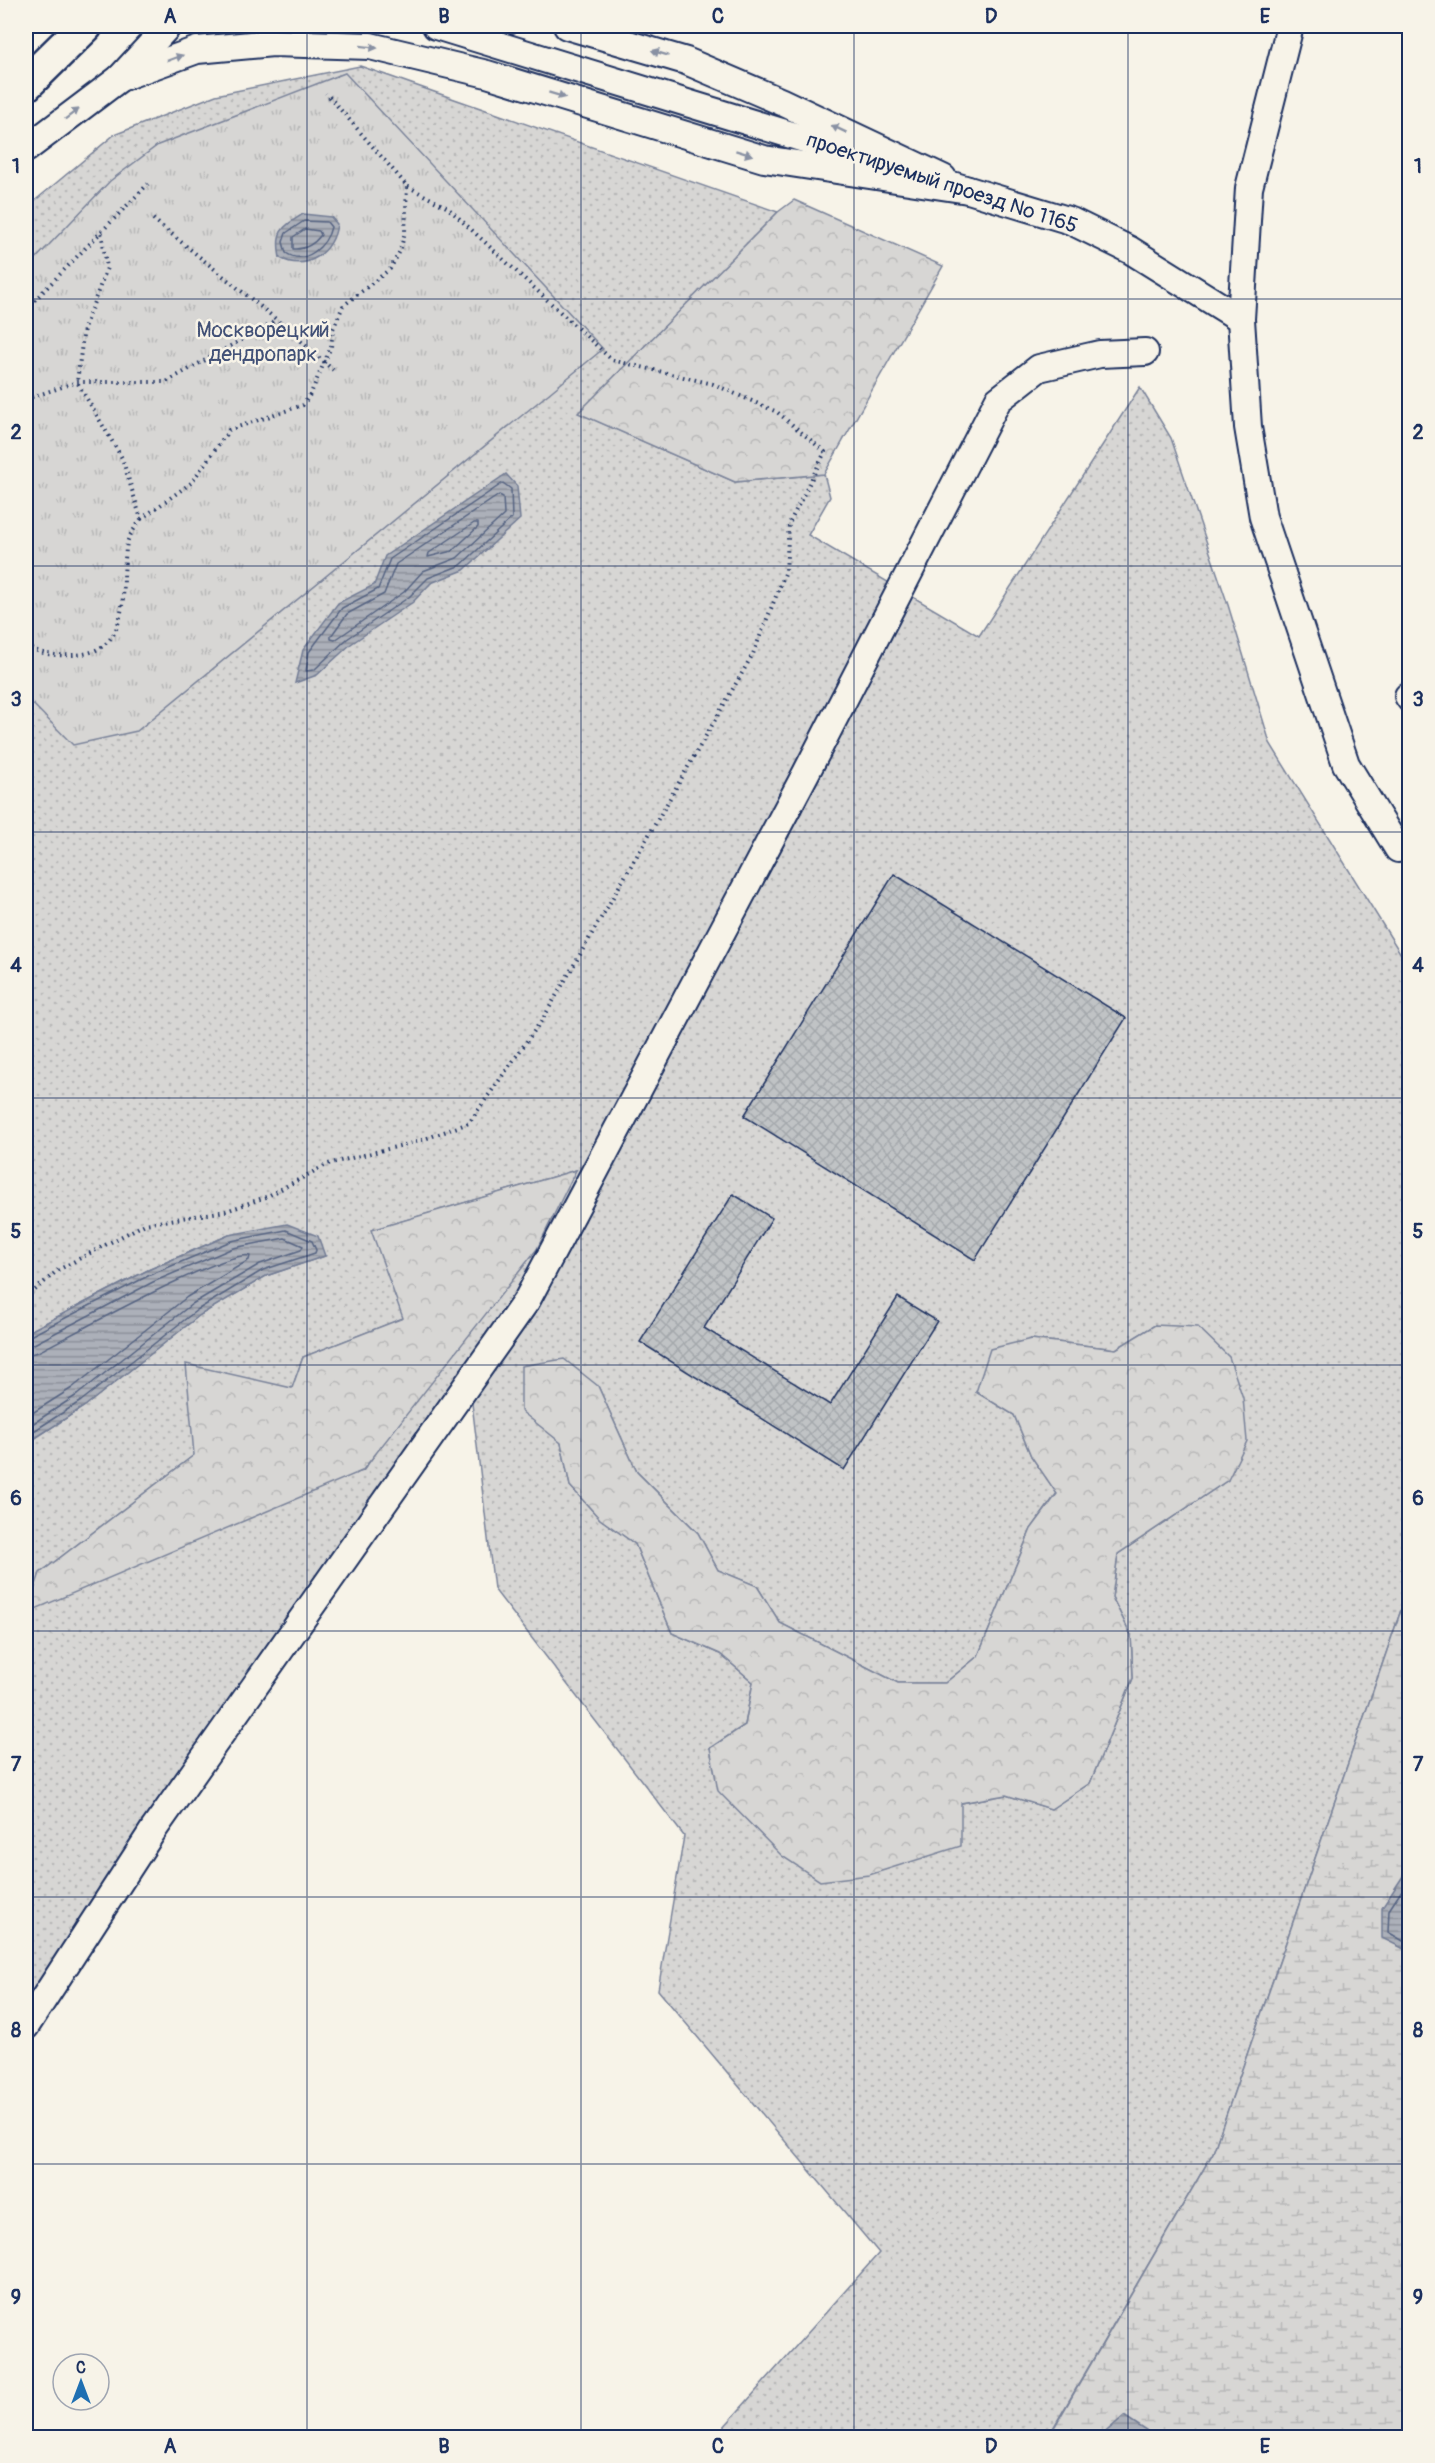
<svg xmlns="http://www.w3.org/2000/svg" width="1435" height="2463" font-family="Pangolin,sans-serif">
	<defs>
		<pattern id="grass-dots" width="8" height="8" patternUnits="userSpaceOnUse" patternTransform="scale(1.5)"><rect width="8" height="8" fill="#d7d6d4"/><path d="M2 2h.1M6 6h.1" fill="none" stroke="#b8b8b8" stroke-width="1.8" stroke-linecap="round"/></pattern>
		<pattern id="forest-crowns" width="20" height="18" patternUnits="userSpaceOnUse" patternTransform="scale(1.5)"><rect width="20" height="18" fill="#d7d6d4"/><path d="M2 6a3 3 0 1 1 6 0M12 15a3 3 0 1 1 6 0" fill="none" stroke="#b8b8b8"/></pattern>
		<pattern id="wetland-marsh" width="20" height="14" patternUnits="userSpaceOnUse" patternTransform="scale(1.5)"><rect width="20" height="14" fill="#d7d6d4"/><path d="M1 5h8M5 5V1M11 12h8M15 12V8" fill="none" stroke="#b8b8b8"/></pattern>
		<pattern id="park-tufts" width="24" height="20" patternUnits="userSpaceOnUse" patternTransform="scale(1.5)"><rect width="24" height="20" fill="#d7d6d4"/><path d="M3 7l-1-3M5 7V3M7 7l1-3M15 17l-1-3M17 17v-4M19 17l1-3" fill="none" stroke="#b8b8b8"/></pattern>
		<pattern id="water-rules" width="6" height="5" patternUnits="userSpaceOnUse" patternTransform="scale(1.5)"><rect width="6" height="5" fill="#acb0b9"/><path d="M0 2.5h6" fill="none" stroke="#8b909a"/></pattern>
		<pattern id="building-cross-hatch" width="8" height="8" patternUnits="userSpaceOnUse" patternTransform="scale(1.5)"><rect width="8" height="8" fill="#c0c3c5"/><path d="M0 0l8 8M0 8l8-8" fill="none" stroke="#a4a8ac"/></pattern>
	</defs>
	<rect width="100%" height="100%" fill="#f7f3e8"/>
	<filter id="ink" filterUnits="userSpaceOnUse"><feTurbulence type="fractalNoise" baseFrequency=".0167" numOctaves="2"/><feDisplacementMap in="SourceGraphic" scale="12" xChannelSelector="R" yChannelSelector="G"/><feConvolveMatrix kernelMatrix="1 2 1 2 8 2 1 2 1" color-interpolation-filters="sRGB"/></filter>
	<g filter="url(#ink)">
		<path fill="url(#grass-dots)" stroke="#798299" stroke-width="1.5" fill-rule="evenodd" d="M360 66 778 212 579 413 735 482 824 474 830 497 808 535 979 636 1140 387 1171 438 1228 605 1270 743 1404 959 1410 1035 1409 1587 1213 2153 1048 2437H715L879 2253 658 1990 684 1836 494 1589 469 1378 26 2005V1444L85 1406 200 1315 266 1276 325 1256 229 1235 148 1270 26 1333V208L114 135 216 95ZM576 1170 363 1471 40 1573 194 1455 292 1388 303 1357 404 1318 372 1230ZM1155 1325 1228 1480 1118 1554 1112 1597 1131 1635 1133 1678 1090 1783 1051 1809 1006 1795 961 1803 710 1748 745 1725 753 1682 720 1654 672 1633 635 1544 600 1519 570 1486 561 1443 598 1386 637 1472 698 1533 718 1570 757 1586 780 1623 898 1683H945L978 1656 1031 1529 1057 1493 1031 1456 1014 1415 976 1392 1031 1339 1116 1349Z"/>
		<g fill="url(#forest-crowns)" stroke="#798299" stroke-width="1.5">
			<polygon points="794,200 943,266 824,474 735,482 578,413 778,212"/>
			<polygon points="576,1170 537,1249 362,1471 26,1613 40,1573 194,1455 186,1364 292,1388 303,1357 403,1318 371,1230"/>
			<polygon points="1155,1325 1198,1327 1229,1357 1243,1398 1247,1441 1228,1480 1118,1554 1112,1597 1131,1635 1133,1678 1090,1783 1051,1809 1006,1795 961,1803 961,1846 869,1875 820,1881 782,1856 718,1791 710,1748 745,1725 753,1682 720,1654 672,1633 635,1544 600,1519 570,1486 561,1443 521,1411 521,1366 564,1359 598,1386 637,1472 698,1533 718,1570 757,1586 780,1623 898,1683 945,1683 978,1656 1031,1529 1057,1494 1031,1456 1014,1415 976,1392 990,1349 1031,1339 1116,1349"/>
		</g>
		<polygon fill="url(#wetland-marsh)" stroke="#798299" stroke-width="1.5" points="1409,1587 1409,2437 1048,2438 1213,2153"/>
		<polygon fill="url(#park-tufts)" stroke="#798299" stroke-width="1.5" points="345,73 603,349 137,731 73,745 26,697 26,269 110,181 158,145"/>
		<g fill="url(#water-rules)" stroke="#727c95" stroke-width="1.5">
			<path d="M303 214 331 217 337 224C334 252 307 272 280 258 275 231 281 228 303 214Z"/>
			<polygon points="506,474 517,486 520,519 464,570 431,583 413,602 351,644 317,675 295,683 303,650 338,603 374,585 385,556"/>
			<polygon points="287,1224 318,1236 325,1256 266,1276 200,1315 85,1406 26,1444 26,1333 148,1270 229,1235"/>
			<polygon points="1409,1867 1410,1950 1408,1951 1382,1938 1382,1908"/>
			<polygon points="1124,2416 1156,2437 1100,2437"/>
		</g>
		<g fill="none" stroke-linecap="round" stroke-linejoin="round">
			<g stroke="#556382" stroke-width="1.5">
				<path d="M304 221 327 222 331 227C327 246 305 266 286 253L283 242 286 233Z"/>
				<path d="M305 229 319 231 321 235C314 244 305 250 293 249V237Z"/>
				<polygon points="503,483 511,489 512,518 461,565 428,578 409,597 347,639 314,670 306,671 309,652 342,608 378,589 390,559"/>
				<polygon points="499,495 503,497 504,515 457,558 423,571 404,592 335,640 331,639 331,636 347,614 384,594 396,564"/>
				<polygon points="474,523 478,523 478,527 452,551 428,557 429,553"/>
				<polyline points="26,1338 150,1275 231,1241 286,1230 312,1241 316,1250 315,1253 263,1270 197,1310 81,1401 26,1436"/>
				<polyline points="26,1346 34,1344 153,1282 233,1248 285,1238 303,1246 301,1250 260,1264 192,1304 77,1395 26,1428"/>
				<path d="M26 1355 38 1352C68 1337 228 1248 250 1256L249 1260 187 1297 72 1388 26 1417"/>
				<polyline points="1410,1878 1389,1910 1388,1932 1410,1945"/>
			</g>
		</g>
		<g fill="url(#building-cross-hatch)" stroke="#1b2f5e" stroke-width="1.5">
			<polygon points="894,874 1126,1018 975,1260 744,1116"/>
			<polygon points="733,1194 772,1218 704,1328 830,1405 898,1297 937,1321 844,1470 640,1342"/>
		</g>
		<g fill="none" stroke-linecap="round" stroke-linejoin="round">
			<defs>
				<g id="minor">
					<polyline points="436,26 886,164"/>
					<polyline points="567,26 686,61 782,102 943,178"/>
					<polyline points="1290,26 1249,188 1241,319 1248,427 1263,517 1346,764 1398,849"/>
					<polyline points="120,78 197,50 273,43 370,46 487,74 764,159 968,190"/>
					<polyline points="26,149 120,78 168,26"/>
					<polyline points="952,185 1071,221 1130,250 1241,319"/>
					<polyline points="1408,696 1410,699"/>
					<polyline points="26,2026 154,1829 527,1300 806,773 998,400 1039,368 1100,354 1145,352"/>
				</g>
				<polyline id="major" points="26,84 85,26"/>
			</defs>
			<use href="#minor" stroke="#1b2f5e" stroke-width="30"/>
			<use href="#major" stroke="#1b2f5e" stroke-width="38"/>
			<g stroke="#1b2f5e" stroke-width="4" stroke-dasharray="1.5 4.5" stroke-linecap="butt">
				<polyline points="153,219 277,320 333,370"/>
				<polyline points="26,309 148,184"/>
				<polyline points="26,399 77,382 166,382 277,320"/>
				<polyline points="141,519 191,483 229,430 303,405 311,393 324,363 331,347 333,329 343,306 390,269 400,251 405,232 407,186 326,93"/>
				<path d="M26 645C40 655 57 656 74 655 136 652 119 585 127 543 129 535 136 527 141 519L122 458 77 382 84 328 107 268 101 231"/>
				<polyline points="26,1298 58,1270 145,1224 226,1211 266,1197 328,1164 419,1141 469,1123 544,1017 753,654 786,571 789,524 825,452 777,412 713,384 612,360 448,208 407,186"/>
			</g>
			<use href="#minor" stroke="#f7f3e8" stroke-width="26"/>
			<use href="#major" stroke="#f7f3e8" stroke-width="33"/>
		</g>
		<defs><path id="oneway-solid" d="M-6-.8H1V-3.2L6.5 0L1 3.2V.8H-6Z" transform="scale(1.5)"/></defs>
		<g fill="#8991a3">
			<use href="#oneway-solid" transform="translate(369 47) rotate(7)"/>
			<use href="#oneway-solid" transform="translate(660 53) rotate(-163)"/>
			<use href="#oneway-solid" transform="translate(175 58) rotate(-20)"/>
			<use href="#oneway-solid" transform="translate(557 95) rotate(17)"/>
			<use href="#oneway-solid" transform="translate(72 114) rotate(-37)"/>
			<use href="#oneway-solid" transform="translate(839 129) rotate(-155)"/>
			<use href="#oneway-solid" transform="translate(744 153) rotate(17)"/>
		</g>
	</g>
	<path fill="none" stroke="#1b2f5e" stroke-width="1.5" stroke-opacity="0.55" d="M307 26V2438M581 26V2438M854 26V2438M1128 26V2438M26 299H1410M26 566H1410M26 832H1410M26 1098H1410M26 1365H1410M26 1631H1410M26 1897H1410M26 2164H1410"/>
	<g text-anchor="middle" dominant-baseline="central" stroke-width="5" stroke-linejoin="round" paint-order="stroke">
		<g font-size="21" fill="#1b2f5e" stroke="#f7f3e8">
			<text transform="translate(942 183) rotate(18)">проектируемый проезд № 1165</text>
		</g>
		<g font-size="21" fill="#415076" stroke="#f7f3e8">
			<text x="263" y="330">Москворецкий<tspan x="263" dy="24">дендропарк</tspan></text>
		</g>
	</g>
	<rect width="1435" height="2463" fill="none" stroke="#f7f3e8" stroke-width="66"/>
	<g transform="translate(81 2382)"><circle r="28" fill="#f7f3e8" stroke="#9fa5b1" stroke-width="1.5"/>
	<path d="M0-4.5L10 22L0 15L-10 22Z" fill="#1f6fb2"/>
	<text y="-9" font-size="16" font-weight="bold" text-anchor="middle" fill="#1b2f5e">С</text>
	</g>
	<rect x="33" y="33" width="1369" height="2397" fill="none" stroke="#1b2f5e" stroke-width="2"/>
	<g font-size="20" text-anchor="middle" font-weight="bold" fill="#1b2f5e">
		<text x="170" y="23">A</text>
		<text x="444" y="23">B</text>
		<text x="718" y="23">C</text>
		<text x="991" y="23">D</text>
		<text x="1265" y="23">E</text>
		<text x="16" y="173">1</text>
		<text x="1418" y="173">1</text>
		<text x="16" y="439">2</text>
		<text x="1418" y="439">2</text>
		<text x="16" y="706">3</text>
		<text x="1418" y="706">3</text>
		<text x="16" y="972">4</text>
		<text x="1418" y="972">4</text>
		<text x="16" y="1238">5</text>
		<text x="1418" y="1238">5</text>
		<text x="16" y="1505">6</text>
		<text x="1418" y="1505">6</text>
		<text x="16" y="1771">7</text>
		<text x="1418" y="1771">7</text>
		<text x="16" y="2037">8</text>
		<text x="1418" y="2037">8</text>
		<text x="16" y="2304">9</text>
		<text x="1418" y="2304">9</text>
		<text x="170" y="2453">A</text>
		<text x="444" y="2453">B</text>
		<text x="718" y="2453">C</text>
		<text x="991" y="2453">D</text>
		<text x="1265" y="2453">E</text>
	</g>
</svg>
